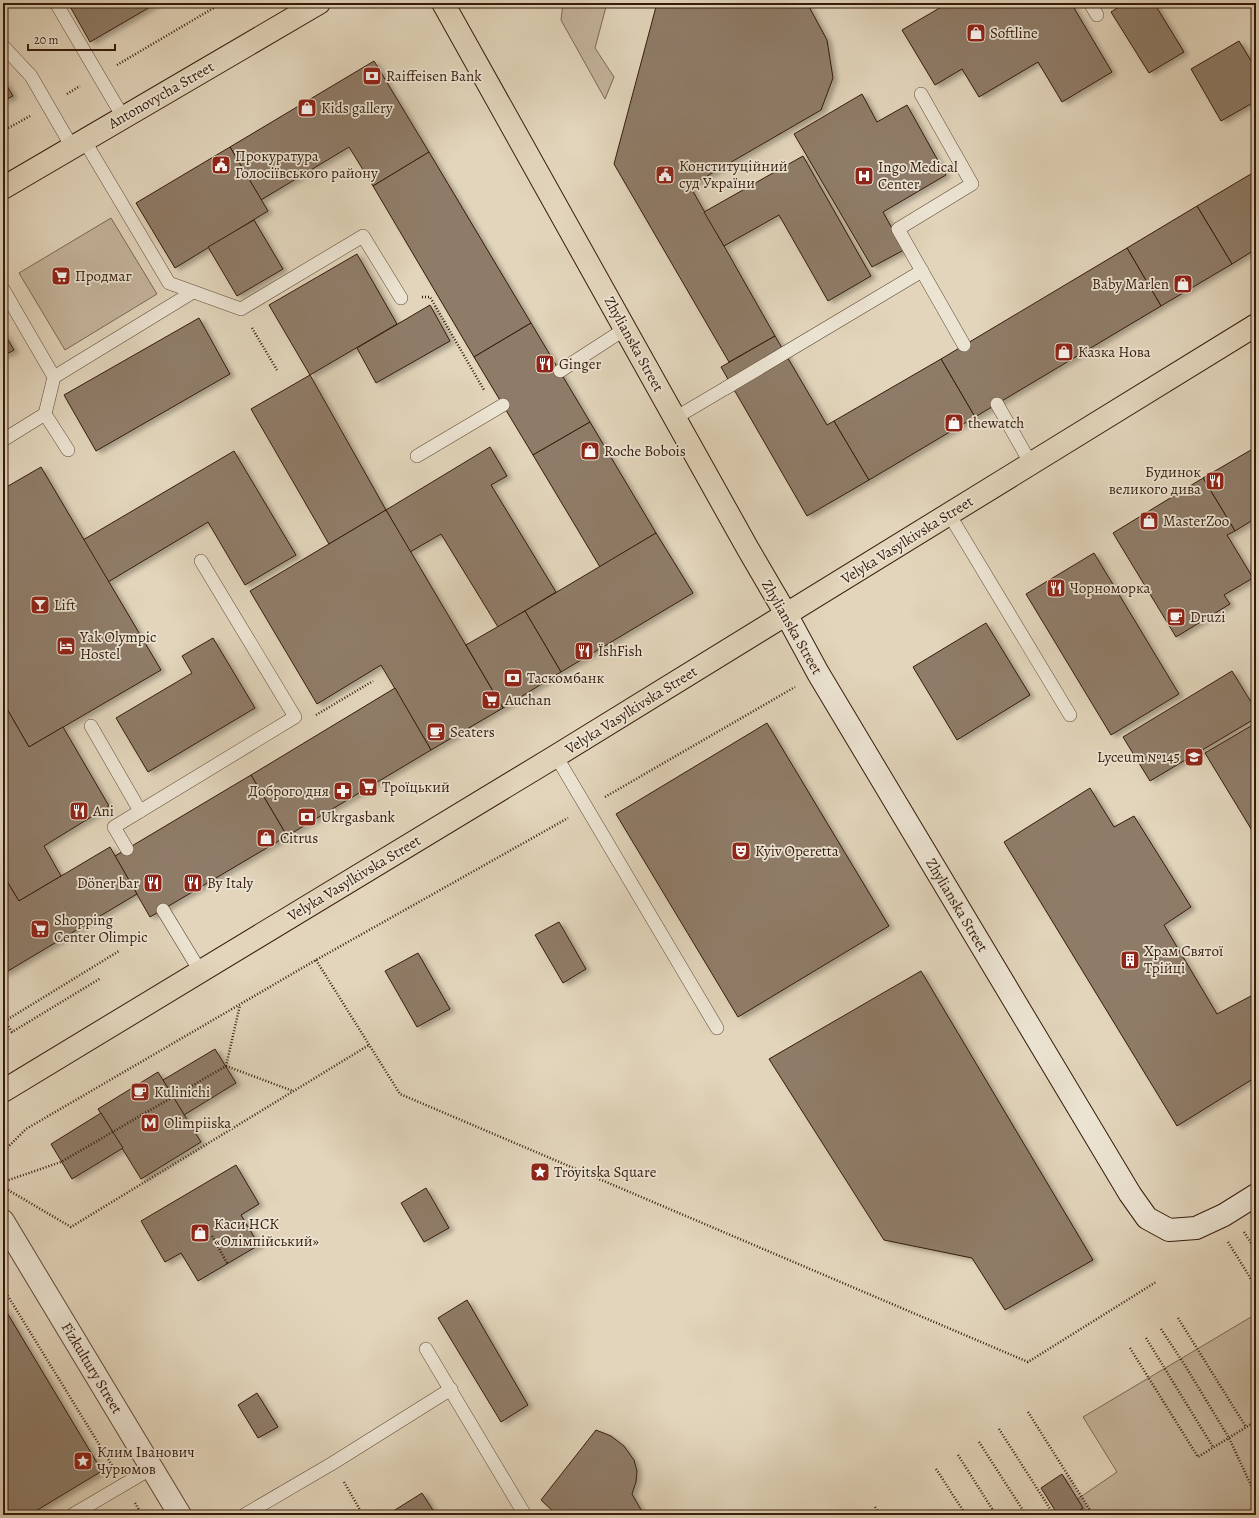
<svg xmlns="http://www.w3.org/2000/svg" width="1259" height="1518" font-family="Alegreya,serif">
	<defs>
		<filter id="shadow"><feDropShadow dx="4.5" dy="2.5" stdDeviation="2" flood-color="#0004"/></filter>
	</defs>
	<rect width="100%" height="100%" fill="#e2d5bb"/>
	<filter id="stains"><feTurbulence type="fractalNoise" baseFrequency=".005" numOctaves="4"/><feColorMatrix values="0 0 0 0 .2 0 0 0 0 .09 0 0 0 0 .02 0 0 0 .5 -.17"/></filter>
	<radialGradient id="worn" r=".72"><stop offset=".6" stop-color="#630" stop-opacity="0"/><stop offset="1" stop-color="#630" stop-opacity=".3"/></radialGradient>
	<g fill="#c5b59d" stroke="#7e6854">
		<polygon points="563,3 607,3 595,48 614,77 605,99 561,20"/>
		<polygon points="111,218 157,294 65,350 19,273"/>
		<polygon points="1256,1314 1256,1515 1054,1515 1117,1472 1083,1417"/>
	</g>
	<g fill="#8f7c67" stroke="#361b0b" filter="url(#shadow)">
		<polygon points="68,3 157,3 90,42"/>
		<polygon points="657,3 807,3 827,40 833,78 821,110 690,186 775,336 729,362 614,164"/>
		<polygon points="948,3 1071,3 1112,72 1062,102 1038,62 979,97 962,69 935,85 902,30"/>
		<polygon points="1125,3 1154,3 1184,52 1149,73 1111,12"/>
		<polygon points="1239,41 1256,69 1256,101 1221,121 1191,69"/>
		<polygon points="374,61 429,152 373,186 349,147 261,200 230,147"/>
		<polygon points="3,79 13,96 3,101"/>
		<polygon points="862,94 877,122 907,105 946,175 883,212 904,250 872,267 794,134"/>
		<polygon points="230,147 268,211 175,268 136,203"/>
		<polygon points="429,152 531,323 474,357 373,186"/>
		<polygon points="803,156 871,276 828,301 779,215 724,246 704,212"/>
		<polygon points="1256,171 1256,249 1232,264 1197,206"/>
		<polygon points="1197,206 1232,264 1161,306 1127,248"/>
		<polygon points="254,220 283,269 237,296 208,247"/>
		<polygon points="1127,248 1161,306 975,417 941,359"/>
		<polygon points="357,254 397,324 310,375 269,305"/>
		<polygon points="430,305 450,341 376,383 357,348"/>
		<polygon points="199,318 230,374 96,451 64,395"/>
		<polygon points="531,323 590,422 533,455 474,357"/>
		<polygon points="3,331 14,350 3,356"/>
		<polygon points="775,336 827,425 834,421 869,480 807,516 721,367"/>
		<polygon points="941,359 975,417 869,480 834,421"/>
		<polygon points="310,375 386,510 329,544 251,409"/>
		<polygon points="590,422 656,533 600,567 533,455"/>
		<polygon points="490,447 507,476 491,485 556,592 498,627 441,534 410,552 386,510"/>
		<polygon points="1256,447 1256,518 1235,531 1203,478"/>
		<polygon points="234,451 296,555 245,585 208,522 108,582 83,540"/>
		<polygon points="41,467 161,670 29,747 3,702 3,489"/>
		<polygon points="1203,478 1235,531 1227,535 1253,578 1224,595 1230,604 1176,637 1113,533"/>
		<polygon points="386,510 503,708 431,750 381,665 317,704 250,591"/>
		<polygon points="656,533 693,593 561,672 525,611"/>
		<polygon points="1094,553 1179,694 1111,735 1026,594"/>
		<polygon points="525,611 561,672 503,708 466,645"/>
		<polygon points="986,623 1030,695 957,740 913,667"/>
		<polygon points="213,638 255,708 148,772 116,718 192,673 182,656"/>
		<polygon points="1232,671 1256,710 1256,718 1150,781 1123,737"/>
		<polygon points="395,688 431,750 287,836 251,775"/>
		<polygon points="3,702 29,747 63,727 109,806 44,846 61,876 19,901 3,875"/>
		<polygon points="767,723 889,926 738,1017 616,814"/>
		<polygon points="1256,723 1256,837 1205,753"/>
		<polygon points="251,775 287,836 150,917 115,856"/>
		<polygon points="1090,788 1114,827 1134,816 1191,907 1164,925 1217,1014 1251,996 1256,1004 1256,1077 1177,1126 1004,842"/>
		<polygon points="110,847 137,894 3,974 3,875 19,901"/>
		<polygon points="559,922 586,969 563,983 535,935"/>
		<polygon points="418,953 450,1009 417,1027 385,971"/>
		<polygon points="921,971 1093,1260 1005,1310 972,1258 884,1240 769,1059"/>
		<polygon points="215,1049 236,1083 184,1115 163,1080"/>
		<polygon points="158,1072 201,1142 141,1179 98,1109"/>
		<polygon points="101,1113 123,1148 72,1179 51,1144"/>
		<polygon points="236,1165 259,1204 241,1215 259,1245 198,1281 181,1253 165,1262 141,1221"/>
		<polygon points="426,1188 449,1228 424,1242 401,1203"/>
		<polygon points="467,1300 528,1405 501,1422 438,1318"/>
		<polygon points="3,1306 102,1471 29,1515 3,1515"/>
		<polygon points="257,1393 278,1427 258,1438 238,1405"/>
		<polygon points="596,1430 611,1436 624,1446 634,1460 637,1471 636,1482 632,1494 644,1515 557,1515 541,1500"/>
		<polygon points="1062,1474 1083,1508 1072,1515 1058,1515 1041,1488"/>
		<polygon points="422,1493 436,1515 387,1515"/>
	</g>
	<g fill="none" stroke-linecap="round" stroke-linejoin="round">
		<defs>
			<g id="lane">
				<polyline points="56,3 123,117"/>
				<polyline points="1090,3 1097,15"/>
				<polyline points="3,46 31,76 72,147"/>
				<polyline points="921,94 972,184 898,229 964,345"/>
				<polyline points="84,140 169,283 241,309 363,236 401,298"/>
				<polyline points="3,289 54,377"/>
				<polyline points="560,371 625,329"/>
				<polyline points="726,388 922,271"/>
				<polyline points="997,404 1031,464"/>
				<polyline points="45,414 68,450"/>
				<polyline points="675,418 731,385"/>
				<polyline points="3,440 45,414 54,377 193,292"/>
				<polyline points="417,456 503,405"/>
				<polyline points="949,514 1070,715"/>
				<polyline points="91,726 140,811"/>
				<polyline points="556,756 717,1028"/>
				<polyline points="127,849 114,827 295,717 201,561"/>
				<polyline points="163,910 200,971"/>
				<polyline points="426,1349 525,1515"/>
				<polyline points="72,1515 152,1468"/>
				<polyline points="244,1515 333,1463 451,1389"/>
			</g>
			<polyline id="street" points="3,1221 180,1515"/>
			<polyline id="secondary" points="786,614 818,673 1130,1194 1147,1218 1169,1230 1196,1228 1224,1215 1256,1195"/>
			<g id="primary">
				<polyline points="443,3 748,549 786,614"/>
				<polyline points="3,188 319,3"/>
				<polyline points="3,1091 556,756 1256,325"/>
			</g>
		</defs>
		<use href="#lane" stroke="#614a37" stroke-width="14"/>
		<use href="#street" stroke="#614a37" stroke-width="24"/>
		<use href="#secondary" stroke="#361b0b" stroke-width="24"/>
		<use href="#primary" stroke="#361b0b" stroke-width="24"/>
		<g stroke="#361b0b" stroke-width="2.5" stroke-dasharray="1 2" stroke-linecap="butt">
			<polyline points="117,65 222,3"/>
			<polyline points="67,94 80,86"/>
			<polyline points="3,131 30,116"/>
			<polyline points="422,297 430,297 484,390"/>
			<polyline points="252,328 277,370"/>
			<polyline points="316,715 373,681"/>
			<polyline points="605,797 795,687"/>
			<polyline points="316,960 400,1094 1028,1362 1156,1282"/>
			<polyline points="5,1021 119,951"/>
			<polyline points="3,1023 5,1021 12,1032 101,978"/>
			<polyline points="226,1066 293,1091"/>
			<polyline points="3,1159 7,1148 26,1129 316,960 568,818"/>
			<polyline points="3,1182 61,1162 226,1066 240,1005"/>
			<polyline points="3,1187 71,1227 369,1045"/>
			<polyline points="1244,1232 1256,1251"/>
			<polyline points="212,1236 227,1263"/>
			<polyline points="1228,1242 1256,1287"/>
			<polyline points="3,1288 113,1467"/>
			<polyline points="1178,1318 1246,1427"/>
			<polyline points="1161,1329 1186,1367 1229,1438 1256,1496"/>
			<polyline points="1146,1338 1213,1447"/>
			<polyline points="1130,1348 1198,1457 1256,1421"/>
			<polyline points="1028,1412 1093,1515"/>
			<polyline points="999,1429 1054,1515"/>
			<polyline points="979,1442 1026,1515"/>
			<polyline points="958,1455 996,1515"/>
			<polyline points="936,1469 966,1515"/>
			<polyline points="344,1482 363,1515"/>
			<polyline points="135,1503 142,1515"/>
			<polyline points="875,1507 880,1515"/>
		</g>
		<use href="#lane" stroke="#ece4d3" stroke-width="13"/>
		<use href="#street" stroke="#ece4d3" stroke-width="22"/>
		<use href="#secondary" stroke="#ece4d3" stroke-width="22"/>
		<use href="#primary" stroke="#e2d5bb" stroke-width="22"/>
	</g>
	<defs>
		<symbol id="shop-square" viewBox="-11 -11 22 22"><rect x="-9" y="-9" width="18" height="18" rx="4" fill="#8f2418" stroke="#ece4d3"/><path d="M-5-2.5h2.3a2.7 3.5 0 0 1 5.4 0H5L5.5 6h-11ZM-1.5-2.5h3a1.5 2.3 0 0 0-3 0Z" fill="#fff"/></symbol>
		<symbol id="bank-square" viewBox="-11 -11 22 22"><rect x="-9" y="-9" width="18" height="18" rx="4" fill="#8f2418" stroke="#ece4d3"/><path d="M-6-4H6V4H-6ZM0-2.3a2.3 2.3 0 1 0 0 4.6a2.3 2.3 0 1 0 0-4.6Z" fill="#fff"/></symbol>
		<symbol id="civic-square" viewBox="-11 -11 22 22"><rect x="-9" y="-9" width="18" height="18" rx="4" fill="#8f2418" stroke="#ece4d3"/><path d="M-.6-6.5H3V-4.5H.6V-3L4-1V1h2V6H-6V1h2V-1L-.6-3ZM-1.2 2.5V6h2.4V2.5Z" fill="#fff"/></symbol>
		<symbol id="hospital-square" viewBox="-11 -11 22 22"><rect x="-9" y="-9" width="18" height="18" rx="4" fill="#8f2418" stroke="#ece4d3"/><path d="M-5-5h3v3.5h4V-5h3V5h-3V1.5h-4V5h-3Z" fill="#fff"/></symbol>
		<symbol id="supermarket-square" viewBox="-11 -11 22 22"><rect x="-9" y="-9" width="18" height="18" rx="4" fill="#8f2418" stroke="#ece4d3"/><path d="M-6-5.5h2.5l.6 2H6L4.5 2H-2.5L-4.4-4H-6ZM-1.5 3.2a1.3 1.3 0 1 0 .1 0ZM3 3.2a1.3 1.3 0 1 0 .1 0Z" fill="#fff"/></symbol>
		<symbol id="restaurant-square" viewBox="-11 -11 22 22"><rect x="-9" y="-9" width="18" height="18" rx="4" fill="#8f2418" stroke="#ece4d3"/><path d="M-5-6h1v4h1v-4h1v4h1v-4h1v5L-1.5 .5V6h-2V.5L-5-1ZM5-6V6H3V1.5H1.5Q1.5-4 5-6Z" fill="#fff"/></symbol>
		<symbol id="bar-square" viewBox="-11 -11 22 22"><rect x="-9" y="-9" width="18" height="18" rx="4" fill="#8f2418" stroke="#ece4d3"/><path d="M-6-5H6L.8 .8V4.5H3.5V6h-7V4.5H-.8V.8Z" fill="#fff"/></symbol>
		<symbol id="cafe-square" viewBox="-11 -11 22 22"><rect x="-9" y="-9" width="18" height="18" rx="4" fill="#8f2418" stroke="#ece4d3"/><path d="M-5.5-4.5H6V0H3Q3 3.5 0 3.5H-2.5Q-5.5 3.5-5.5 0ZM3-3.2v2h1.7v-2ZM-6 4.5H4V6H-6Z" fill="#fff"/></symbol>
		<symbol id="hotel-square" viewBox="-11 -11 22 22"><rect x="-9" y="-9" width="18" height="18" rx="4" fill="#8f2418" stroke="#ece4d3"/><path d="M-6-4.5h1.5V1H6V5H4.5V3h-9V5H-6ZM-4 0a1.8 1.8 0 1 1 3.6 0ZM.5 0V-2.5h3Q6-2.5 6 0Z" fill="#fff"/></symbol>
		<symbol id="school-square" viewBox="-11 -11 22 22"><rect x="-9" y="-9" width="18" height="18" rx="4" fill="#8f2418" stroke="#ece4d3"/><path d="M0-5L7-2L0 1L-7-2ZM-4 1L0 2.5L4 1V4Q0 6-4 4Z" fill="#fff"/></symbol>
		<symbol id="pharmacy-square" viewBox="-11 -11 22 22"><rect x="-9" y="-9" width="18" height="18" rx="4" fill="#8f2418" stroke="#ece4d3"/><path d="M-2-6h4v4h4v4h-4v4h-4v-4h-4v-4h4Z" fill="#fff"/></symbol>
		<symbol id="theatre-square" viewBox="-11 -11 22 22"><rect x="-9" y="-9" width="18" height="18" rx="4" fill="#8f2418" stroke="#ece4d3"/><path d="M-5-5.5Q0-4 5-5.5V0Q5 5 0 6Q-5 5-5 0ZM-3.3-2.5H-1v1.5H-3.3ZM1-2.5H3.3v1.5H1ZM-2.8 1Q0 5.5 2.8 1Z" fill="#fff"/></symbol>
		<symbol id="building-square" viewBox="-11 -11 22 22"><rect x="-9" y="-9" width="18" height="18" rx="4" fill="#8f2418" stroke="#ece4d3"/><path d="M-4-6H4V6H1V3H-1V6H-4ZM-2.5-4.3h1.7v1.8h-1.7ZM.8-4.3h1.7v1.8H.8ZM-2.5-1h1.7V.8h-1.7ZM.8-1h1.7V.8H.8Z" fill="#fff"/></symbol>
		<symbol id="metro-square" viewBox="-11 -11 22 22"><rect x="-9" y="-9" width="18" height="18" rx="4" fill="#8f2418" stroke="#ece4d3"/><path d="M-5.5 5V-5H-3L0 0L3-5H5.5V5H3V-.5L0 4L-3-.5V5Z" fill="#fff"/></symbol>
		<symbol id="sight-square" viewBox="-11 -11 22 22"><rect x="-9" y="-9" width="18" height="18" rx="4" fill="#8f2418" stroke="#ece4d3"/><path d="M0-6L1.8-2.2L6-1.7L2.9 1.2L3.7 5.4L0 3.3L-3.7 5.4L-2.9 1.2L-6-1.7L-1.8-2.2Z" fill="#fff"/></symbol>
	</defs>
	<g fill-rule="evenodd">
		<use href="#shop-square" x="965" y="22" width="22" height="22"/>
		<use href="#bank-square" x="361" y="65" width="22" height="22"/>
		<use href="#shop-square" x="296" y="97" width="22" height="22"/>
		<use href="#civic-square" x="210" y="154" width="22" height="22"/>
		<use href="#civic-square" x="654" y="164" width="22" height="22"/>
		<use href="#hospital-square" x="853" y="165" width="22" height="22"/>
		<use href="#supermarket-square" x="50" y="265" width="22" height="22"/>
		<use href="#shop-square" x="1172" y="273" width="22" height="22"/>
		<use href="#shop-square" x="1053" y="341" width="22" height="22"/>
		<use href="#restaurant-square" x="534" y="353" width="22" height="22"/>
		<use href="#shop-square" x="943" y="412" width="22" height="22"/>
		<use href="#shop-square" x="579" y="440" width="22" height="22"/>
		<use href="#restaurant-square" x="1204" y="470" width="22" height="22"/>
		<use href="#shop-square" x="1138" y="510" width="22" height="22"/>
		<use href="#restaurant-square" x="1045" y="577" width="22" height="22"/>
		<use href="#bar-square" x="29" y="594" width="22" height="22"/>
		<use href="#cafe-square" x="1165" y="606" width="22" height="22"/>
		<use href="#hotel-square" x="55" y="635" width="22" height="22"/>
		<use href="#restaurant-square" x="573" y="640" width="22" height="22"/>
		<use href="#bank-square" x="502" y="667" width="22" height="22"/>
		<use href="#supermarket-square" x="480" y="689" width="22" height="22"/>
		<use href="#cafe-square" x="425" y="721" width="22" height="22"/>
		<use href="#school-square" x="1183" y="746" width="22" height="22"/>
		<use href="#supermarket-square" x="357" y="776" width="22" height="22"/>
		<use href="#pharmacy-square" x="332" y="780" width="22" height="22"/>
		<use href="#restaurant-square" x="68" y="800" width="22" height="22"/>
		<use href="#bank-square" x="296" y="806" width="22" height="22"/>
		<use href="#shop-square" x="255" y="827" width="22" height="22"/>
		<use href="#theatre-square" x="730" y="840" width="22" height="22"/>
		<use href="#restaurant-square" x="142" y="872" width="22" height="22"/>
		<use href="#restaurant-square" x="182" y="872" width="22" height="22"/>
		<use href="#supermarket-square" x="29" y="918" width="22" height="22"/>
		<use href="#building-square" x="1119" y="949" width="22" height="22"/>
		<use href="#cafe-square" x="129" y="1081" width="22" height="22"/>
		<use href="#metro-square" x="139" y="1112" width="22" height="22"/>
		<use href="#sight-square" x="529" y="1161" width="22" height="22"/>
		<use href="#shop-square" x="189" y="1222" width="22" height="22"/>
		<use href="#sight-square" x="72" y="1450" width="22" height="22"/>
	</g>
	<g text-anchor="middle" dominant-baseline="central" stroke-width="3.5" stroke-linejoin="round" paint-order="stroke">
		<g font-size="15" fill="#361b0b" stroke="#ece4d3" text-anchor="start">
			<text x="990" y="33">Softline</text>
			<text x="386" y="76">Raiffeisen Bank</text>
			<text x="321" y="108">Kids gallery</text>
			<text x="235" y="156">Прокуратура<tspan x="235" dy="17">Голосіївського району</tspan></text>
			<text x="679" y="166">Конституційний<tspan x="679" dy="17">суд України</tspan></text>
			<text x="878" y="167">Ingo Medical<tspan x="878" dy="17">Center</tspan></text>
			<text x="75" y="276">Продмаг</text>
			<text x="1169" y="284" text-anchor="end">Baby Marlen</text>
			<text x="1078" y="352">Казка Нова</text>
			<text x="559" y="364">Ginger</text>
			<text x="968" y="423">thewatch</text>
			<text x="604" y="451">Roche Bobois</text>
			<text x="1201" y="472" text-anchor="end">Будинок<tspan x="1201" dy="17">великого дива</tspan></text>
			<text x="1163" y="521">MasterZoo</text>
			<text x="1070" y="588">Чорноморка</text>
			<text x="54" y="605">Lift</text>
			<text x="1190" y="617">Druzi</text>
			<text x="80" y="637">Yak Olympic<tspan x="80" dy="17">Hostel</tspan></text>
			<text x="598" y="651">ÏshFish</text>
			<text x="527" y="678">Таскомбанк</text>
			<text x="505" y="700">Auchan</text>
			<text x="450" y="732">Seaters</text>
			<text x="1180" y="757" text-anchor="end">Lyceum №145</text>
			<text x="382" y="787">Троїцький</text>
			<text x="329" y="791" text-anchor="end">Доброго дня</text>
			<text x="93" y="811">Ani</text>
			<text x="321" y="817">Ukrgasbank</text>
			<text x="280" y="838">Citrus</text>
			<text x="755" y="851">Kyiv Operetta</text>
			<text x="139" y="883" text-anchor="end">Döner bar</text>
			<text x="207" y="883">By Italy</text>
			<text x="54" y="920">Shopping<tspan x="54" dy="17">Center Olimpic</tspan></text>
			<text x="1144" y="951">Храм Святої<tspan x="1144" dy="17">Трійці</tspan></text>
			<text x="154" y="1092">Kulinichi</text>
			<text x="164" y="1123">Olimpiiska</text>
			<text x="554" y="1172">Troyitska Square</text>
			<text x="214" y="1224">Каси НСК<tspan x="214" dy="17">«Олімпійський»</tspan></text>
			<text x="97" y="1452">Клим Іванович<tspan x="97" dy="17">Чурюмов</tspan></text>
		</g>
		<g font-size="15" fill="#361b0b" stroke="#ece4d3">
			<text transform="translate(161 95) rotate(-30)">Antonovycha Street</text>
			<text transform="translate(634 344) rotate(61)">Zhylianska Street</text>
			<text transform="translate(907 540) rotate(-32)">Velyka Vasylkivska Street</text>
			<text transform="translate(792 627) rotate(60)">Zhylianska Street</text>
			<text transform="translate(631 710) rotate(-32)">Velyka Vasylkivska Street</text>
			<text transform="translate(354 878) rotate(-31)">Velyka Vasylkivska Street</text>
			<text transform="translate(957 905) rotate(59)">Zhylianska Street</text>
			<text transform="translate(92 1368) rotate(59)">Fizkultury Street</text>
		</g>
	</g>
	<rect width="1259" height="1518" fill="none" stroke="#e2d5bb" stroke-width="16"/>
	<rect x="4" y="4" width="1251" height="1510" fill="none" stroke="#361b0b" stroke-width="2"/>
	<rect x="8" y="8" width="1243" height="1502" fill="none" stroke="#361b0b"/>
	<path d="M28 44v6h87v-6" fill="none" stroke="#361b0b" stroke-width="2"/>
	<text x="34" y="44" font-size="12" fill="#361b0b" stroke="#ece4d3" stroke-width="3" paint-order="stroke">20 m</text>
	<rect width="100%" height="100%" filter="url(#stains)"/>
	<rect width="100%" height="100%" fill="url(#worn)"/>
</svg>
